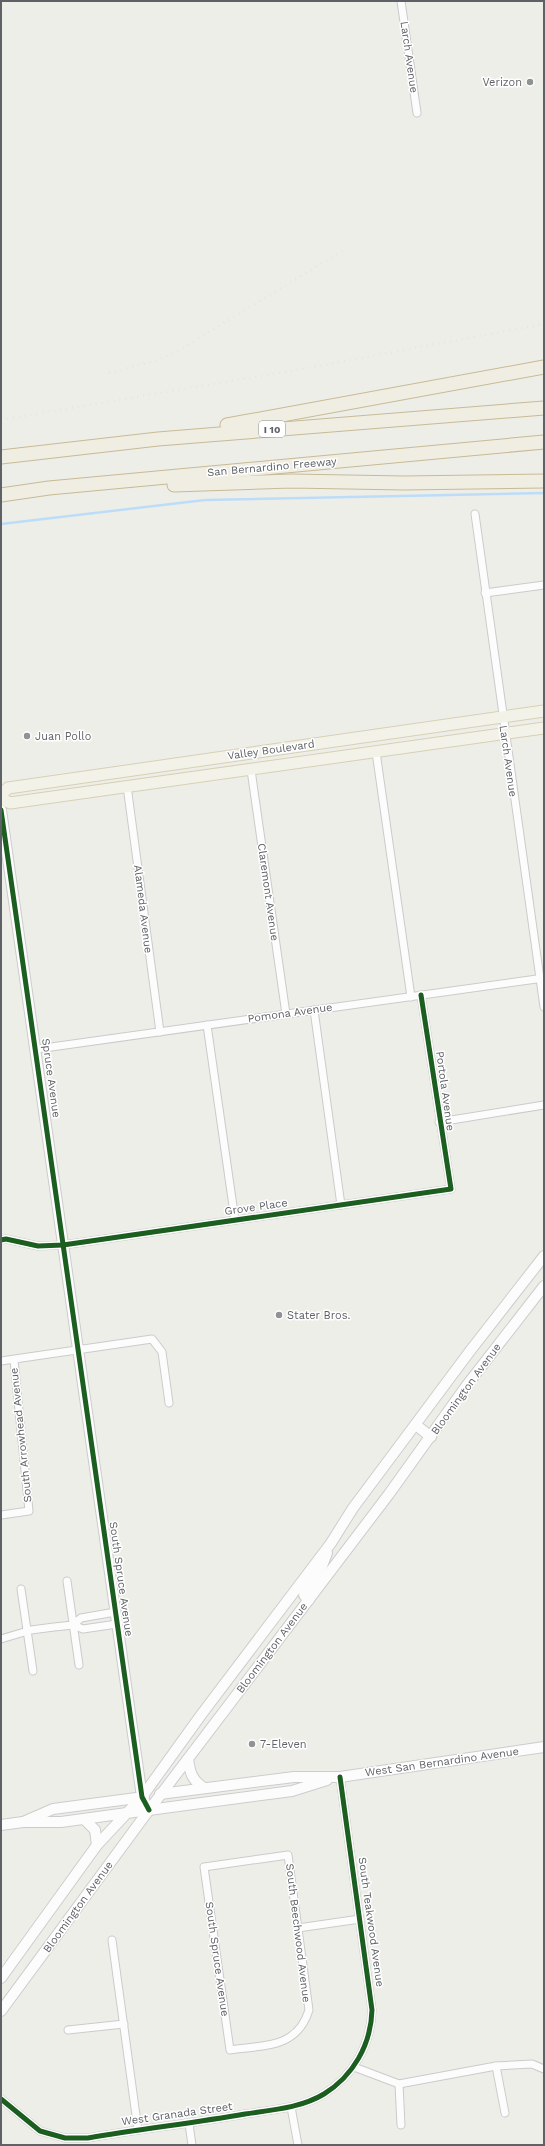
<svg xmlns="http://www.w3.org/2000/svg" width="545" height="2146" font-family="'Work Sans',sans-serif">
	<rect width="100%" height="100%" fill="#eeeee9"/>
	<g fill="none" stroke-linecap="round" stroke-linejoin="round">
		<polyline stroke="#bddcf8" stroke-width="2.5" points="1,524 205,500 544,493"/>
		<defs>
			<g id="street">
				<polyline points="401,1 417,113"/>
				<polyline points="475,514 544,1007"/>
				<polyline points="485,593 544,585"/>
				<polyline points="376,752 411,997"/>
				<polyline points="251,770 286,1014"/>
				<polyline points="127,786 160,1032"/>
				<polyline points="314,1010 341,1205"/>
				<polyline points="207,1025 235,1220"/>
				<polyline points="37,1049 544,978"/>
				<polyline points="439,1122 544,1105"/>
				<polyline points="1,1240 6,1239 38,1246 63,1245 451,1189 421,995"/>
				<polyline points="1,1361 152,1339 162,1352 169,1403"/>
				<polyline points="1,1515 29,1511 14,1360"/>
				<polyline points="67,1581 79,1665"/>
				<polyline points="21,1589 33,1671"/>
				<polyline points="73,1625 81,1618 115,1612"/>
				<polyline points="1,1639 31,1630 54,1627 73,1625 83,1629 117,1624"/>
				<path d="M288 1855 309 2010C297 2049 263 2045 230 2050L204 1867Z"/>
				<polyline points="298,1928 360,1919"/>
				<polyline points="112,1940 138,2130"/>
				<polyline points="68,2030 124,2024"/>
				<polyline points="496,2066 505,2113"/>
				<polyline points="354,2067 399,2084 496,2066 532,2064 544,2069"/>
				<polyline points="399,2084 401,2125"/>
				<path d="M1 2099 40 2131 65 2138H88C141 2129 193 2123 245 2114 272 2110 301 2108 324 2094 353 2076 371 2045 372 2010L340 1777"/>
				<polyline points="291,2107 298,2145"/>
				<polyline points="189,2124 192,2145"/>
			</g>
			<g id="secondary">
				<path d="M1 810C51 1138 94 1468 142 1797L149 1810"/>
				<polyline points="416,1425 431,1437"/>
				<polyline points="309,1600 304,1595 305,1591 322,1566 327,1553"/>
				<path d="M188 1759C190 1773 192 1780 204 1788"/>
				<polyline points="160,1794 294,1777 340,1777 544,1747"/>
				<polyline points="84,1819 95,1830 97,1845"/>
				<polyline points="23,1822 53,1809 144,1797"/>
				<polyline points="1,1825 23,1822 61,1822 171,1807 292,1791 327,1780"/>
				<polyline points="1,1978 97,1845 142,1797 201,1715 331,1543 353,1508 470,1351 544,1256"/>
				<polyline points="1,2011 149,1810 389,1494 467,1385 544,1286"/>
			</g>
			<g id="primary">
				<polyline points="1,795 8,788 544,711"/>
				<polyline points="1,798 10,803 544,728"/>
			</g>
			<g id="highway">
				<polyline points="227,425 544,367"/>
				<polyline points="1,457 158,439 544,408"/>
				<polyline points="174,485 291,481 404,483 544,481"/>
				<polyline points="1,495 49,488 544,442"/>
			</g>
		</defs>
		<use href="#street" stroke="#cbcbcb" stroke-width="9"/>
		<use href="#secondary" stroke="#ccc" stroke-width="12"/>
		<use href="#primary" stroke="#d7d0b6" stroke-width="13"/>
		<use href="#highway" stroke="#c7ba95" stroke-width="15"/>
		<use href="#street" stroke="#fcfcfc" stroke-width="7"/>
		<use href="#secondary" stroke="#fcfcfc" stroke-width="10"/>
		<use href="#primary" stroke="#f3f2e9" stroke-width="11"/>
		<use href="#highway" stroke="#f0ede2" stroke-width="13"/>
		<g stroke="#e4e5e4" stroke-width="2.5" stroke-dasharray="1 5" stroke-linecap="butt">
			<polyline points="109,373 158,360 176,352 342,251"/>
			<polyline points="1,420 302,369 544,324"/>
		</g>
		<defs>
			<g id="cycleway">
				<path d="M1 810C51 1138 94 1468 142 1797L149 1810"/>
				<polyline points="1,1240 6,1239 38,1246 63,1245 451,1189 421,995"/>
				<path d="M1 2099 40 2131 65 2138H88C141 2129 193 2123 245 2114 272 2110 301 2108 324 2094 353 2076 371 2045 372 2010L340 1777"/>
			</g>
		</defs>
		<use href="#cycleway" stroke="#fff" stroke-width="8"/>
		<use href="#cycleway" stroke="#1b5e20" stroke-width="5"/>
	</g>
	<g fill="#909394" stroke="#fff" stroke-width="1.5">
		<circle cx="530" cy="82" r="4"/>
		<circle cx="27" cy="736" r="4"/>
		<circle cx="279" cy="1315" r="4"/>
		<circle cx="252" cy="1744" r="4"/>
	</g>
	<g text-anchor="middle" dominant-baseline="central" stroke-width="3" stroke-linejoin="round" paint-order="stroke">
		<rect fill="#fff" stroke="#8e9195" stroke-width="1" x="259" y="421" width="26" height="16" rx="3"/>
		<g font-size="10" font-weight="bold" fill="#5e6267">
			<text x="272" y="429">I 10</text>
		</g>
		<g font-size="11" fill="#5e6267" stroke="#fff">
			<text transform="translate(409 57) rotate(82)">Larch Avenue</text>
			<text transform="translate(272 467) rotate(-5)">San Bernardino Freeway</text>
			<text transform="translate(271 750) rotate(-8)">Valley Boulevard</text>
			<text transform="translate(508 761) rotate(82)">Larch Avenue</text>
			<text transform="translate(268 892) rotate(82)">Claremont Avenue</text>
			<text transform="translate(143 909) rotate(83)">Alameda Avenue</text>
			<text transform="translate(290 1013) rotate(-8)">Pomona Avenue</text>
			<text transform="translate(51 1078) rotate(82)">Spruce Avenue</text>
			<text transform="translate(445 1091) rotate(82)">Portola Avenue</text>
			<text transform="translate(256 1207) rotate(-8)">Grove Place</text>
			<text transform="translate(466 1389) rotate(-54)">Bloomington Avenue</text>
			<text transform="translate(21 1435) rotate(-96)">South Arrowhead Avenue</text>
			<text transform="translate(121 1579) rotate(82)">South Spruce Avenue</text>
			<text transform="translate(272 1648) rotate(-53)">Bloomington Avenue</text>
			<text transform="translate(442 1762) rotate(-8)">West San Bernardino Avenue</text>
			<text transform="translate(78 1907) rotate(-54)">Bloomington Avenue</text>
			<text transform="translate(371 1922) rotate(82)">South Teakwood Avenue</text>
			<text transform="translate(298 1933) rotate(83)">South Beechwood Avenue</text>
			<text transform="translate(217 1959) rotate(82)">South Spruce Avenue</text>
			<text transform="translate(177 2114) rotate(-8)">West Granada Street</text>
		</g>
		<g font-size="11" fill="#5e6267" stroke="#fff" text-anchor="start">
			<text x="522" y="82" text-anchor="end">Verizon</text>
			<text x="35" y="736">Juan Pollo</text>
			<text x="287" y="1315">Stater Bros.</text>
			<text x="260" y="1744">7-Eleven</text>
		</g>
	</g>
	<rect width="545" height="2146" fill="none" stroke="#5e6267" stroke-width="4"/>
</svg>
